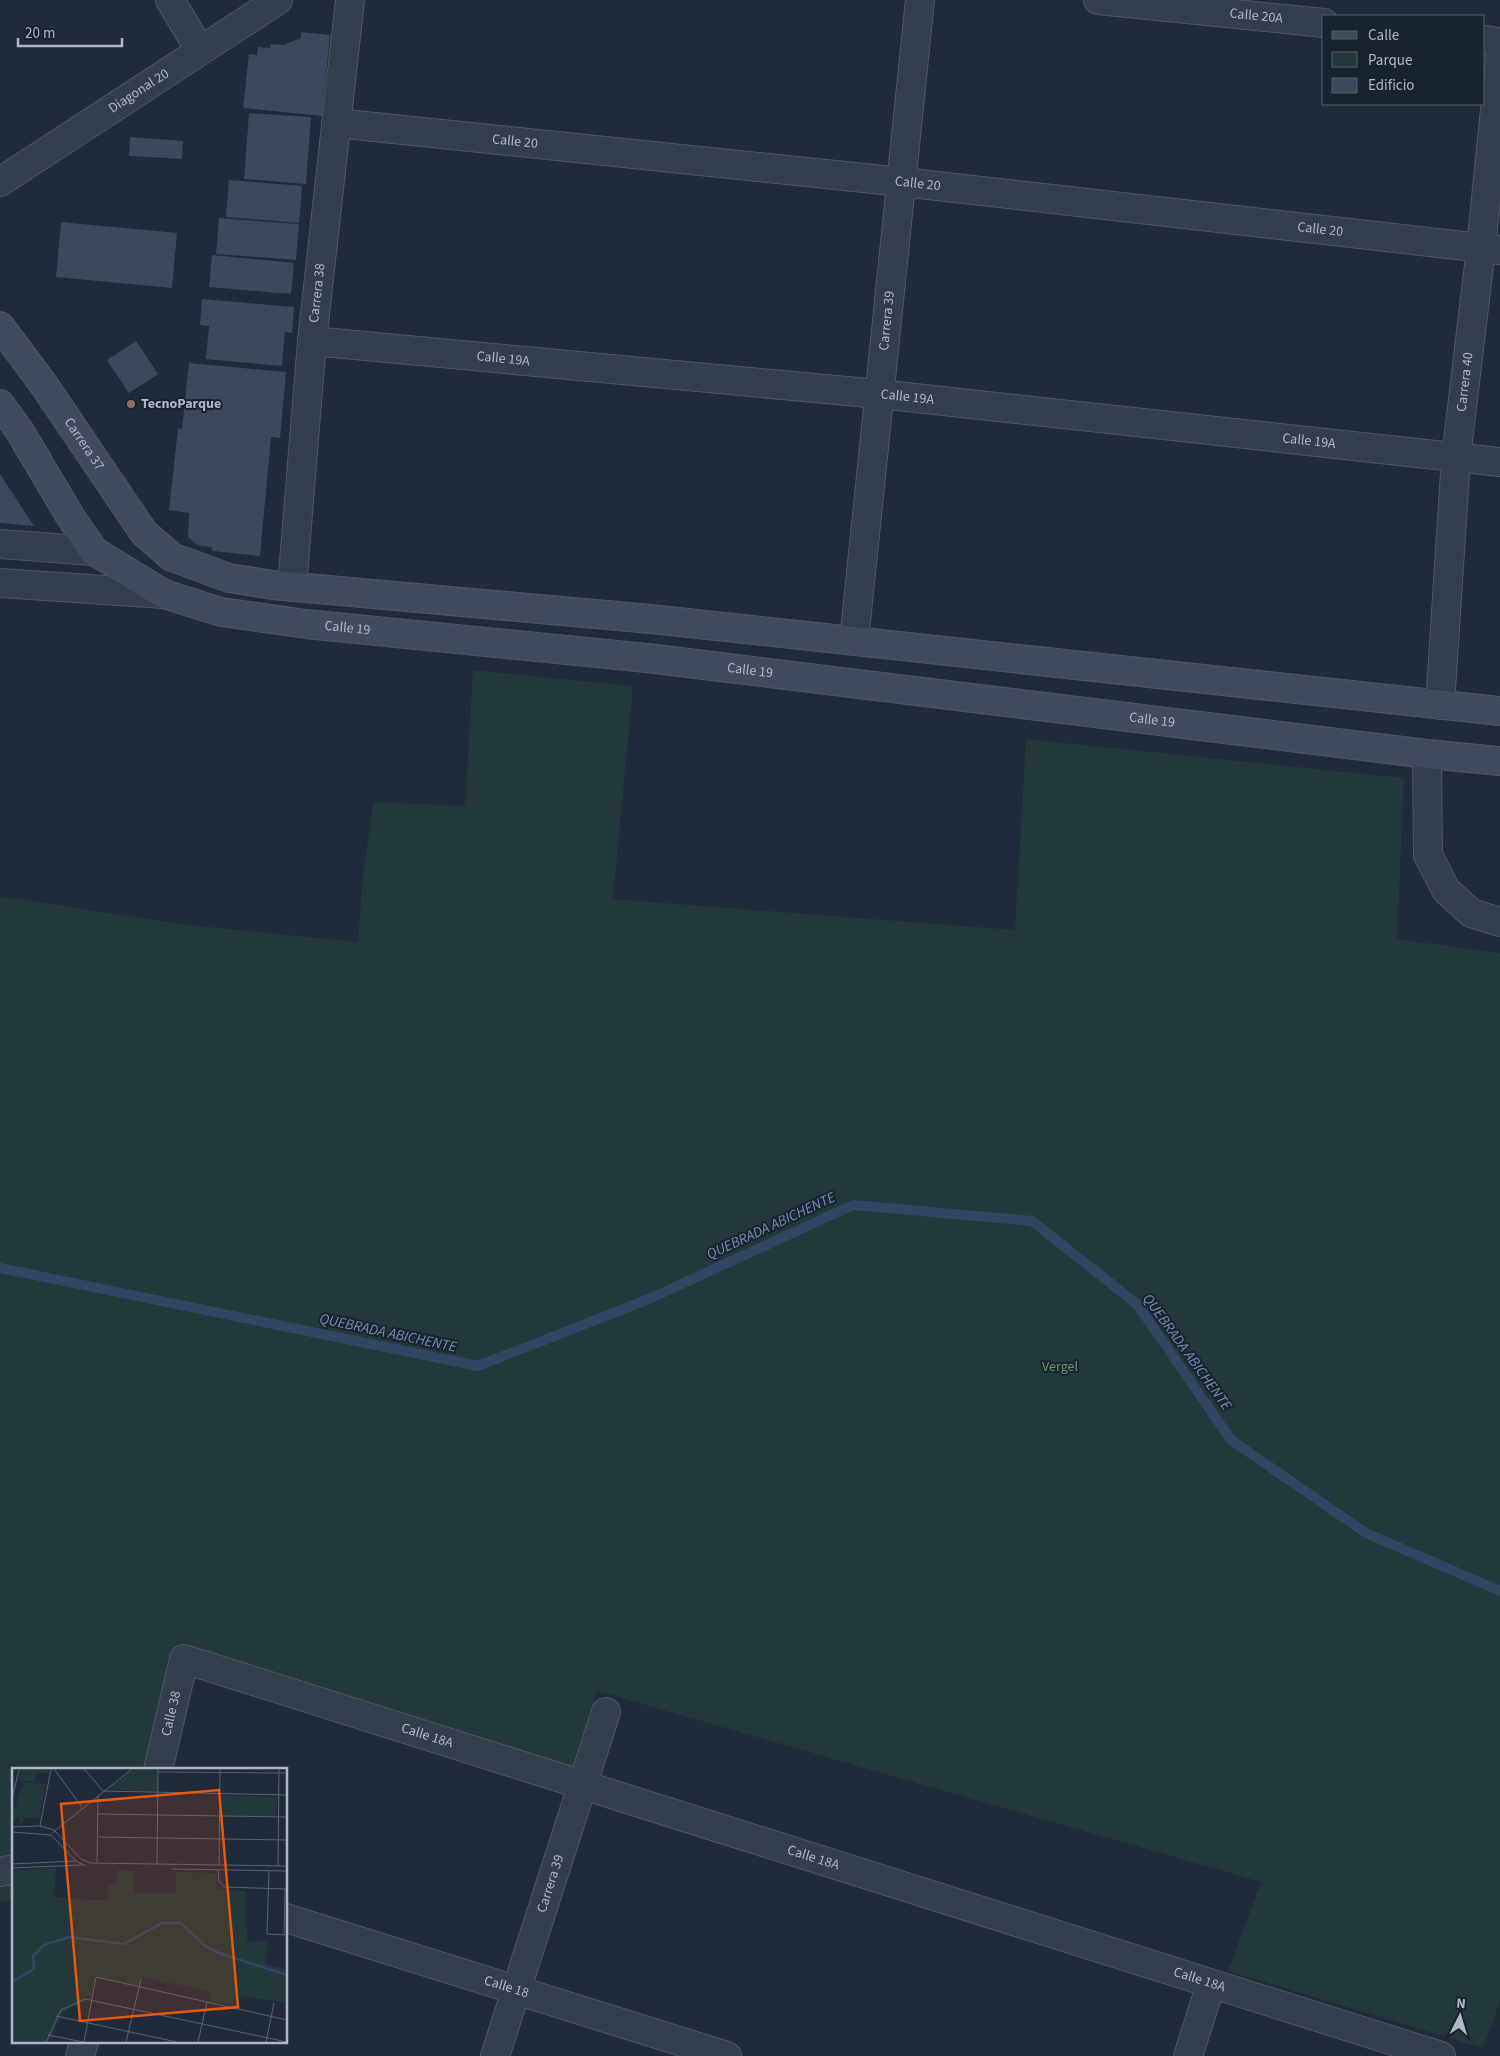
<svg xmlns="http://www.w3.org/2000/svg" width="1500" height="2056" font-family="'Source Sans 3',sans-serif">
	<rect width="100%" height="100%" fill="#202a3a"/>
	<polygon fill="#22383b" points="473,670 633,686 613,899 1015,930 1026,739 1404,778 1397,939 1500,953 1500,2002 1483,2048 1228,1971 1261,1882 597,1691 573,1772 182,1650 145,1770 14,1770 14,1899 0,1903 0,896 180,924 358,942 362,885 373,802 465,806"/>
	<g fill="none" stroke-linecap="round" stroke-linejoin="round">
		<polyline stroke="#324563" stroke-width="10" points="0,1268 478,1366 649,1299 853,1205 1032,1221 1137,1304 1231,1440 1366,1533 1500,1591"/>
	</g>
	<g fill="#3c485b">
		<polygon points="301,32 330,35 322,116 243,108 249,54 257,55 258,47 270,48 271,44 283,45 301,38"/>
		<polygon points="249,113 311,117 306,184 244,179"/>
		<polygon points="130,137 183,141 182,159 129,156"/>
		<polygon points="229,180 302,186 299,223 226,217"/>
		<polygon points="219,218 299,224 296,260 216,254"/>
		<polygon points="61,222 177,233 172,288 56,277"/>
		<polygon points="212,255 294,263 291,294 209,287"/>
		<polygon points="202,299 294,307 292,333 285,332 282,366 206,359 209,326 200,325"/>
		<polygon points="136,341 158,374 129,393 107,360"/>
		<polygon points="189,363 286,372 280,438 271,437 260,556 212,551 212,547 197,545 188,537 189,513 169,510 178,428 182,429"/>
		<polygon points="0,474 34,526 0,523"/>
	</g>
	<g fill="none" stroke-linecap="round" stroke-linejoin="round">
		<defs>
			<g id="minor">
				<polyline points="170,0 200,50"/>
				<path id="s1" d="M1098 0 1324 23"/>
				<polyline points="1484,40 1500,42"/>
				<path id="s2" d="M336 123 902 182 1500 250"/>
				<path id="s3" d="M0 182 278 0"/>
				<path id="s4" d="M312 341 879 394 1500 462"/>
				<polyline points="0,544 94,551"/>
				<polyline points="0,583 164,594"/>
				<path id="s5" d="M292 587 312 341 350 0"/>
				<path id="s6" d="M854 641 920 0"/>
				<path id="s7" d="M1440 705 1456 458 1481 248 1500 60"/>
				<polyline points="1427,754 1428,855 1446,890 1471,913 1500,922"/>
				<path id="s8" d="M158 1770 184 1659 1441 2056"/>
				<polyline points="0,1872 14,1869"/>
				<path id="s9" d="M286 1918 727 2056"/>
				<polyline points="80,2056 84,2042"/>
				<path id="s10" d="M495 2056 606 1712"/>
				<polyline points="1188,2056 1211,1984"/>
			</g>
			<g id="secondary">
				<path id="s11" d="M0 326 44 385 144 533 172 557 229 578 273 585 651 619 1500 711"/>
				<path id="s12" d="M0 404 19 430 70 516 94 551 164 594 221 612 306 624 647 658 1427 754 1500 761"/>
			</g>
		</defs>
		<use href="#minor" stroke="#4f5765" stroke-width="30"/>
		<use href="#secondary" stroke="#4f5765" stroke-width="30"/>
		<use href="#minor" stroke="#343d4b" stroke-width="28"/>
		<use href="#secondary" stroke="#424b5e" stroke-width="28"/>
	</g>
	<circle fill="#8d6e63" stroke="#19222f" stroke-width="2" cx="131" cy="404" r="5"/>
	<g text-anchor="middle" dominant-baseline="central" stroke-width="4" stroke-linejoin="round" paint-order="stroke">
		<g font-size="14" fill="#afb7c7" stroke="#19222f">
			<text stroke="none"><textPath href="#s1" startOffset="159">Calle 20A</textPath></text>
			<text stroke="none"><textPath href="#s3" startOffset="166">Diagonal 20</textPath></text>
			<text stroke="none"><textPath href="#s2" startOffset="180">Calle 20</textPath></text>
			<text stroke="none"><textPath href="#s2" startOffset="585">Calle 20</textPath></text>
			<text stroke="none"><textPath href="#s2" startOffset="990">Calle 20</textPath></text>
			<text stroke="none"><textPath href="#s5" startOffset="295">Carrera 38</textPath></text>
			<text stroke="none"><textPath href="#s6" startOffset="322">Carrera 39</textPath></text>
			<text stroke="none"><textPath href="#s4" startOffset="192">Calle 19A</textPath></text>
			<text stroke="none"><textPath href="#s7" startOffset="324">Carrera 40</textPath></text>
			<text stroke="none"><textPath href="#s4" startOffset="598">Calle 19A</textPath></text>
			<text stroke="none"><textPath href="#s4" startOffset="1002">Calle 19A</textPath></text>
			<text stroke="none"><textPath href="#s11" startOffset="145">Carrera 37</textPath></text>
			<text stroke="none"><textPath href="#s12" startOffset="444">Calle 19</textPath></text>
			<text stroke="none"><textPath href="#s12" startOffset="849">Calle 19</textPath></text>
			<text stroke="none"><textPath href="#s12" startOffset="1254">Calle 19</textPath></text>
			<text stroke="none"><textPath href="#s8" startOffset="58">Calle 38</textPath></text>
			<text stroke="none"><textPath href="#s8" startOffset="369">Calle 18A</textPath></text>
			<text stroke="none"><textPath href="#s8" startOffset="774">Calle 18A</textPath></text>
			<text stroke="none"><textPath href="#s10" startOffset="181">Carrera 39</textPath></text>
			<text stroke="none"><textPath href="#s8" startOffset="1179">Calle 18A</textPath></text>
			<text stroke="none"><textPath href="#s9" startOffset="231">Calle 18</textPath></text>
		</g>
		<g font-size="14" font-weight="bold" fill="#afb7c7" stroke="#19222f" text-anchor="start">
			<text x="141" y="404">TecnoParque</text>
		</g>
		<g font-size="14" fill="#659972" stroke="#19222f">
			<text x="1060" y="1367">Vergel</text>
		</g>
		<g font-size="15" font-style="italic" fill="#748db1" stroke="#19222f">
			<text transform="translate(771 1226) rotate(-25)">QUEBRADA ABICHENTE</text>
			<text transform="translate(388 1333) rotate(12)">QUEBRADA ABICHENTE</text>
			<text transform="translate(1187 1352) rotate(54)">QUEBRADA ABICHENTE</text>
		</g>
	</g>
	<g transform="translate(12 1768)">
		<rect width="275" height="275" fill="#202a3a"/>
		<path d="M8 1H37L36 6 25 4 22 14 7 12ZM122 1H145V24L96 21ZM12 14 34 16 27 50H12L11 55H8L7 50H1V45ZM208 27 265 29 264 48H208ZM44 99 42 129 76 132H95L96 117 105 116V102L122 103V125H164V104L204 105 205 122 233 123 235 174 255 173 254 196 275 201V235L227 228 224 238 197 233 199 223 128 209 126 218 84 208 79 230 52 244 37 274H0V103Z" fill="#22383b"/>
		<path fill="none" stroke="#324563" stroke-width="2.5" d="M0 214 22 201 21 188 32 177 57 169 112 176 150 155H169L192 177 207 185 275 207"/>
		<path fill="none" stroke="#596272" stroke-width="1" d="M42 1 70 39M72 1 91 23 275 27M146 4 275 5M0 31 7 1M85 46 275 49M28 58 39 1M0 59 28 58 42 62 69 91 78 95 275 98M0 64 39 67 64 93 74 98M40 65 120 1M85 69 275 72M85 95 86 28M0 96 64 93M145 96 146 1M207 97 208 1M266 98 267 1M0 100 69 97M160 101 275 103M206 102 207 113 212 119 275 121M257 103 255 166 275 167M272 167 273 121M44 248 165 274M36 267 71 274M34 274 49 242 73 231 275 274M72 274 84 209 275 252M114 274 129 211M186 274 195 234M254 274 262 235"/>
		<path fill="#e8590c" fill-opacity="0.15" stroke="#e8590c" stroke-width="2.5" d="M207 22 226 239 68 253 49 36Z"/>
		<rect width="275" height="275" fill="none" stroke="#afb7c7" stroke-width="2.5"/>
	</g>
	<rect x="1322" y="15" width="162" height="90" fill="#19222f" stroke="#555e6c"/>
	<rect x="1332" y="31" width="25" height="8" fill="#424b5e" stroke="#555e6c"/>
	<text x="1368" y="40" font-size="15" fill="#afb7c7">Calle</text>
	<rect x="1332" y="52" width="25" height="15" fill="#22383b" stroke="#555e6c"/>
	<text x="1368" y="65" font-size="15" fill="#afb7c7">Parque</text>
	<rect x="1332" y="78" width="25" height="15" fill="#3c485b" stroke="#555e6c"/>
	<text x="1368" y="90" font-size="15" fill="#afb7c7">Edificio</text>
	<g transform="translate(1460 2016) rotate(5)" stroke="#19222f" stroke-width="4" paint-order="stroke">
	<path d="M0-4L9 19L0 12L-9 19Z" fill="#afb7c7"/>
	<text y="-8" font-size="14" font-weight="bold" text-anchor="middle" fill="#afb7c7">N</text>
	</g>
	<path d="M18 38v8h104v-8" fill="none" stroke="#afb7c7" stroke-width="2.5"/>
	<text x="25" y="38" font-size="15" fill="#afb7c7" stroke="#19222f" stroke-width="4" paint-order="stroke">20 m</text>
</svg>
